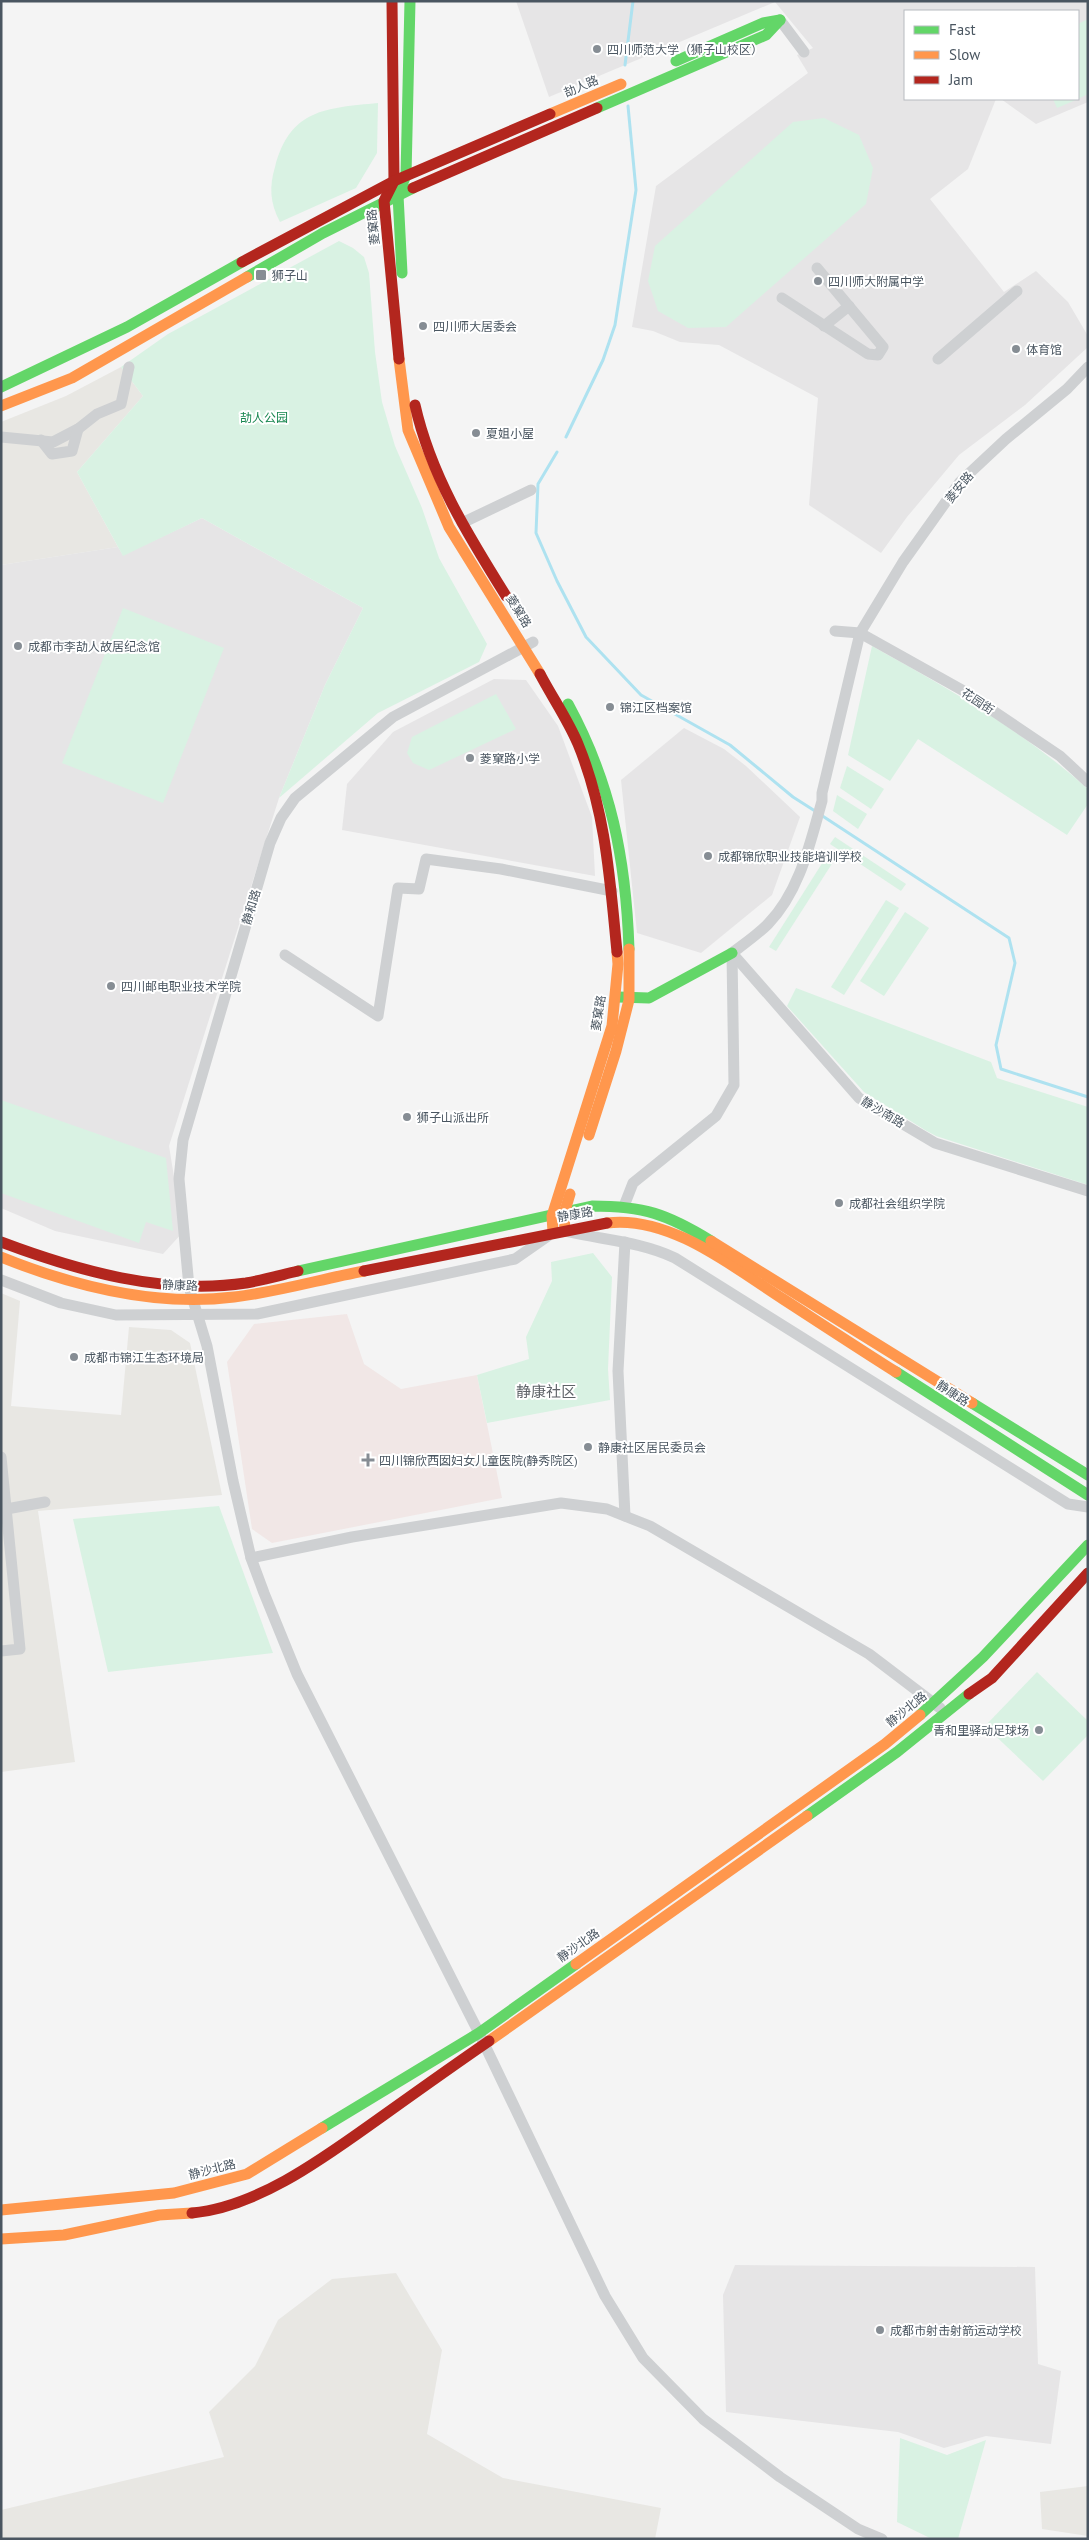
<svg xmlns="http://www.w3.org/2000/svg" width="1089" height="2540" font-family="'PT Sans','Noto Sans SC',sans-serif">
	<rect width="100%" height="100%" fill="#f4f4f4"/>
	<g fill="#e8e7e3">
		<polygon points="121,367 143,396 77,472 118,547 1,565 1,422 66,396"/>
		<polygon points="1,1293 20,1301 11,1406 121,1415 129,1327 171,1330 190,1343 222,1495 38,1511 75,1762 1,1772"/>
		<polygon points="396,2273 442,2350 427,2434 503,2478 661,2508 655,2539 1,2539 1,2510 224,2457 209,2412 255,2366 278,2320 332,2279"/>
		<polygon points="1088,2486 1088,2536 1042,2529 1040,2492"/>
	</g>
	<g fill="#e6e5e6">
		<polygon points="516,1 1088,1 1088,102 1036,124 1001,99 1078,99 1078,11 905,11 905,99 996,99 968,169 930,199 1004,292 1036,271 1068,302 1088,336 1088,347 1025,405 959,455 907,517 881,553 809,505 818,398 719,345 680,342 653,331 632,327 656,186 808,73 797,55 813,48 775,2 549,97"/>
		<polygon points="202,518 363,608 325,685 279,798 169,1146 183,1232 163,1254 55,1231 1,1208 1,565 118,547 123,555"/>
		<polygon points="494,679 526,680 558,726 592,817 595,876 342,830 347,784 393,732"/>
		<polygon points="684,728 724,749 746,766 800,817 772,895 701,953 637,933 621,780"/>
		<polygon points="735,2265 1035,2267 1038,2364 1061,2371 1051,2444 986,2436 944,2448 898,2432 726,2412 723,2295"/>
	</g>
	<polygon fill="#f1e7e6" points="347,1314 364,1364 401,1389 477,1375 502,1498 272,1543 252,1529 227,1362 254,1324"/>
	<g fill="#d9f2e3">
		<polygon points="1088,19 1088,94 1078,99 1078,24"/>
		<polygon points="1053,99 1078,99 1057,108"/>
		<path d="M378 103 377 153 356 188 280 222C270 203 269 187 275 167 290 109 326 108 378 103Z"/>
		<polygon points="824,118 859,135 873,168 866,204 726,327 688,328 658,311 648,281 655,246 793,122"/>
		<polygon points="339,241 353,248 364,257 369,273 375,352 382,402 395,446 422,508 439,558 487,644 479,662 378,713 279,798 325,685 363,608 202,518 123,556 77,472 143,396 121,367 168,334"/>
		<polygon points="123,608 224,648 163,803 62,763"/>
		<path d="M872 646C948 688 1023 731 1088 789V804L1067 835 918 739 890 781 848 755Z"/>
		<polygon points="496,694 516,729 429,770 413,763 407,753 412,737"/>
		<polygon points="847,766 884,789 871,809 840,788"/>
		<polygon points="837,795 867,814 858,829 833,811"/>
		<polygon points="835,837 906,884 901,891 830,844"/>
		<polygon points="828,854 835,859 776,951 769,947"/>
		<polygon points="886,900 899,908 844,995 831,987"/>
		<polygon points="905,912 929,928 884,996 860,981"/>
		<polygon points="796,988 991,1062 997,1078 1088,1107 1088,1185 936,1136 925,1130 864,1092 787,1006"/>
		<polygon points="1,1100 166,1158 173,1231 146,1222 139,1243 1,1193"/>
		<polygon points="593,1253 612,1277 608,1369 610,1400 487,1423 477,1375 529,1359 526,1337 552,1281 551,1262"/>
		<polygon points="219,1506 273,1653 108,1672 73,1519"/>
		<polygon points="1037,1672 1088,1721 1088,1735 1043,1781 985,1726"/>
		<polygon points="900,2438 947,2455 986,2440 958,2539 932,2539 897,2522"/>
	</g>
	<g fill="none" stroke-linecap="round" stroke-linejoin="round">
		<g stroke="#aee2f0" stroke-width="3">
			<polyline points="625,65 633,1"/>
			<polyline points="566,437 603,360 615,325 636,190 628,106"/>
			<polyline points="557,452 538,484 536,533 557,581 586,637 641,695 730,745 793,797 815,811"/>
			<polyline points="821,815 1009,938 1015,963 996,1045 1001,1069 1088,1097"/>
		</g>
		<g stroke="#ced0d2" stroke-width="11">
			<polyline points="780,20 804,52"/>
			<polyline points="782,298 868,354 878,355 883,347 817,268"/>
			<polyline points="824,326 849,306"/>
			<polyline points="938,359 1017,291"/>
			<polyline points="1,437 53,442 78,429 97,414 121,404 129,367"/>
			<polyline points="41,440 52,454 72,451 78,429"/>
			<polyline points="462,523 531,490"/>
			<polyline points="835,631 860,633 962,690 1060,756 1088,782"/>
			<polyline points="533,642 393,717 295,798 281,818 270,843 183,1140 179,1179 189,1287 207,1346 233,1481 251,1558 264,1593 297,1674 479,2033 605,2296 643,2358 703,2419 780,2477 858,2529 882,2539"/>
			<polyline points="732,953 859,1098 935,1143 1088,1191"/>
			<polyline points="285,955 378,1016 398,888 419,889 426,859 501,869 612,891"/>
			<path d="M624 1206 633 1183 716 1116 734 1085 732 953C744 944 757 935 768 924 800 891 810 843 822 801V793L860 633 903 562 960 482 1006 439 1067 389 1088 367"/>
			<path d="M569 1232C605 1240 641 1242 675 1258L1068 1504 1088 1507"/>
			<polyline points="1,1280 61,1303 116,1315 257,1314 515,1259 548,1236"/>
			<polyline points="1,1457 20,1649 1,1651"/>
			<polyline points="1,1510 45,1502"/>
			<polyline points="625,1516 618,1371 625,1242"/>
			<polyline points="251,1558 352,1537 561,1503 607,1509 650,1526 869,1654 940,1708"/>
		</g>
		<g stroke="#63d668" stroke-width="11">
			<polyline points="676,61 763,23 780,20"/>
			<polyline points="597,108 766,35 780,20"/>
			<polyline points="402,273 398,195 406,175 410,1"/>
			<polyline points="247,277 323,233 413,188"/>
			<polyline points="1,387 127,327 242,262"/>
			<path d="M568 704C611 783 626 859 629 949"/>
			<polyline points="618,997 649,998 732,953"/>
			<path d="M298 1271 592 1206C644 1206 667 1214 711 1241"/>
			<polyline points="896,1372 1088,1495"/>
			<polyline points="972,1403 1088,1475"/>
			<polyline points="920,1715 983,1657 1088,1545"/>
			<polyline points="807,1816 897,1752 969,1694"/>
			<polyline points="322,2128 479,2033 576,1964"/>
		</g>
		<g stroke="#ff974d" stroke-width="11">
			<polyline points="550,114 621,84"/>
			<polyline points="399,359 408,430 449,527 540,674"/>
			<polyline points="1,406 72,378 247,277"/>
			<polyline points="589,1135 616,1051 629,1000 629,949"/>
			<path d="M607 1223C670 1215 733 1267 783 1299 820 1323 858 1348 896 1372"/>
			<polyline points="565,1231 564,1214 570,1194"/>
			<polyline points="553,1232 552,1216 612,1026 618,964 617,952"/>
			<polyline points="711,1241 972,1403"/>
			<path d="M1 1257C73 1286 155 1307 234 1297 278 1292 321 1279 364 1271"/>
			<polyline points="576,1964 885,1744 920,1715"/>
			<polyline points="489,2041 807,1816"/>
			<polyline points="1,2210 174,2193 247,2174 322,2128"/>
			<polyline points="1,2239 64,2235 159,2215 192,2213"/>
		</g>
		<g stroke="#b3261e" stroke-width="11">
			<polyline points="392,1 394,181 384,201 399,359"/>
			<polyline points="413,188 597,108"/>
			<polyline points="242,262 394,181 550,114"/>
			<path d="M415 405C431 476 468 535 506 596"/>
			<path d="M540 674C552 697 568 720 578 744 606 812 610 881 617 952"/>
			<path d="M1 1242C78 1271 163 1295 246 1283 263 1280 281 1275 298 1271"/>
			<polyline points="364,1271 607,1223"/>
			<polyline points="969,1694 992,1678 1088,1573"/>
			<path d="M192 2213C260 2207 329 2154 384 2115 419 2090 454 2065 489 2041"/>
		</g>
	</g>
	<g fill="#868d94" stroke="#fff" stroke-width="2">
		<circle cx="597" cy="49" r="5"/>
		<rect x="255" y="269" width="12" height="12" rx="2.5"/>
		<circle cx="818" cy="281" r="5"/>
		<circle cx="423" cy="326" r="5"/>
		<circle cx="1016" cy="349" r="5"/>
		<circle cx="476" cy="433" r="5"/>
		<circle cx="18" cy="646" r="5"/>
		<circle cx="610" cy="707" r="5"/>
		<circle cx="470" cy="758" r="5"/>
		<circle cx="708" cy="856" r="5"/>
		<circle cx="111" cy="986" r="5"/>
		<circle cx="407" cy="1117" r="5"/>
		<circle cx="839" cy="1203" r="5"/>
		<circle cx="74" cy="1357" r="5"/>
		<circle cx="588" cy="1447" r="5"/>
		<path d="M365.5 1452.5h5v5h5v5h-5v5h-5v-5h-5v-5h5z"/>
		<circle cx="1039" cy="1730" r="5"/>
		<circle cx="880" cy="2330" r="5"/>
	</g>
	<g text-anchor="middle" dominant-baseline="central" stroke-width="4" stroke-linejoin="round" paint-order="stroke">
		<g font-size="12" fill="#4a5661" stroke="#fff" text-anchor="start">
			<text x="607" y="49">四川师范大学（狮子山校区）</text>
			<text x="272" y="275">狮子山</text>
			<text x="828" y="281">四川师大附属中学</text>
			<text x="433" y="326">四川师大居委会</text>
			<text x="1026" y="349">体育馆</text>
			<text x="486" y="433">夏姐小屋</text>
			<text x="28" y="646">成都市李劼人故居纪念馆</text>
			<text x="620" y="707">锦江区档案馆</text>
			<text x="480" y="758">菱窠路小学</text>
			<text x="718" y="856">成都锦欣职业技能培训学校</text>
			<text x="121" y="986">四川邮电职业技术学院</text>
			<text x="417" y="1117">狮子山派出所</text>
			<text x="849" y="1203">成都社会组织学院</text>
			<text x="84" y="1357">成都市锦江生态环境局</text>
			<text x="598" y="1447">静康社区居民委员会</text>
			<text x="379" y="1460">四川锦欣西囡妇女儿童医院(静秀院区)</text>
			<text x="1029" y="1730" text-anchor="end">青和里驿动足球场</text>
			<text x="890" y="2330">成都市射击射箭运动学校</text>
		</g>
		<g font-size="12" fill="#4a5661" stroke="#fff">
			<text transform="translate(581 86) rotate(-23)">劼人路</text>
			<text transform="translate(373 227) rotate(-96)">菱窠路</text>
			<text transform="translate(959 487) rotate(-50)">菱安路</text>
			<text transform="translate(519 611) rotate(58)">菱窠路</text>
			<text transform="translate(978 701) rotate(34)">花园街</text>
			<text transform="translate(251 907) rotate(-73)">静和路</text>
			<text transform="translate(598 1013) rotate(-81)">菱窠路</text>
			<text transform="translate(883 1112) rotate(31)">静沙南路</text>
			<text transform="translate(575 1214) rotate(-10)">静康路</text>
			<text transform="translate(180 1285) rotate(2)">静康路</text>
			<text transform="translate(953 1393) rotate(33)">静康路</text>
			<text transform="translate(906 1709) rotate(-39)">静沙北路</text>
			<text transform="translate(578 1945) rotate(-35)">静沙北路</text>
			<text transform="translate(212 2169) rotate(-14)">静沙北路</text>
		</g>
		<g font-size="12" fill="#17864f" stroke="#fff">
			<text x="264" y="417">劼人公园</text>
		</g>
		<g font-size="15" fill="#5f6368" stroke="#fff">
			<text x="546" y="1391">静康社区</text>
		</g>
	</g>
	<rect width="1089" height="2540" fill="none" stroke="#4a5661" stroke-width="5"/>
	<rect x="904" y="10" width="175" height="90" fill="#ffffff" stroke="#b7bbc0"/>
	<rect x="914" y="26" width="25" height="8" fill="#63d668" stroke="#b7bbc0"/>
	<text x="949" y="35" font-size="15" fill="#4a5661">Fast</text>
	<rect x="914" y="51" width="25" height="8" fill="#ff974d" stroke="#b7bbc0"/>
	<text x="949" y="60" font-size="15" fill="#4a5661">Slow</text>
	<rect x="914" y="76" width="25" height="8" fill="#b3261e" stroke="#b7bbc0"/>
	<text x="949" y="85" font-size="15" fill="#4a5661">Jam</text>
</svg>
